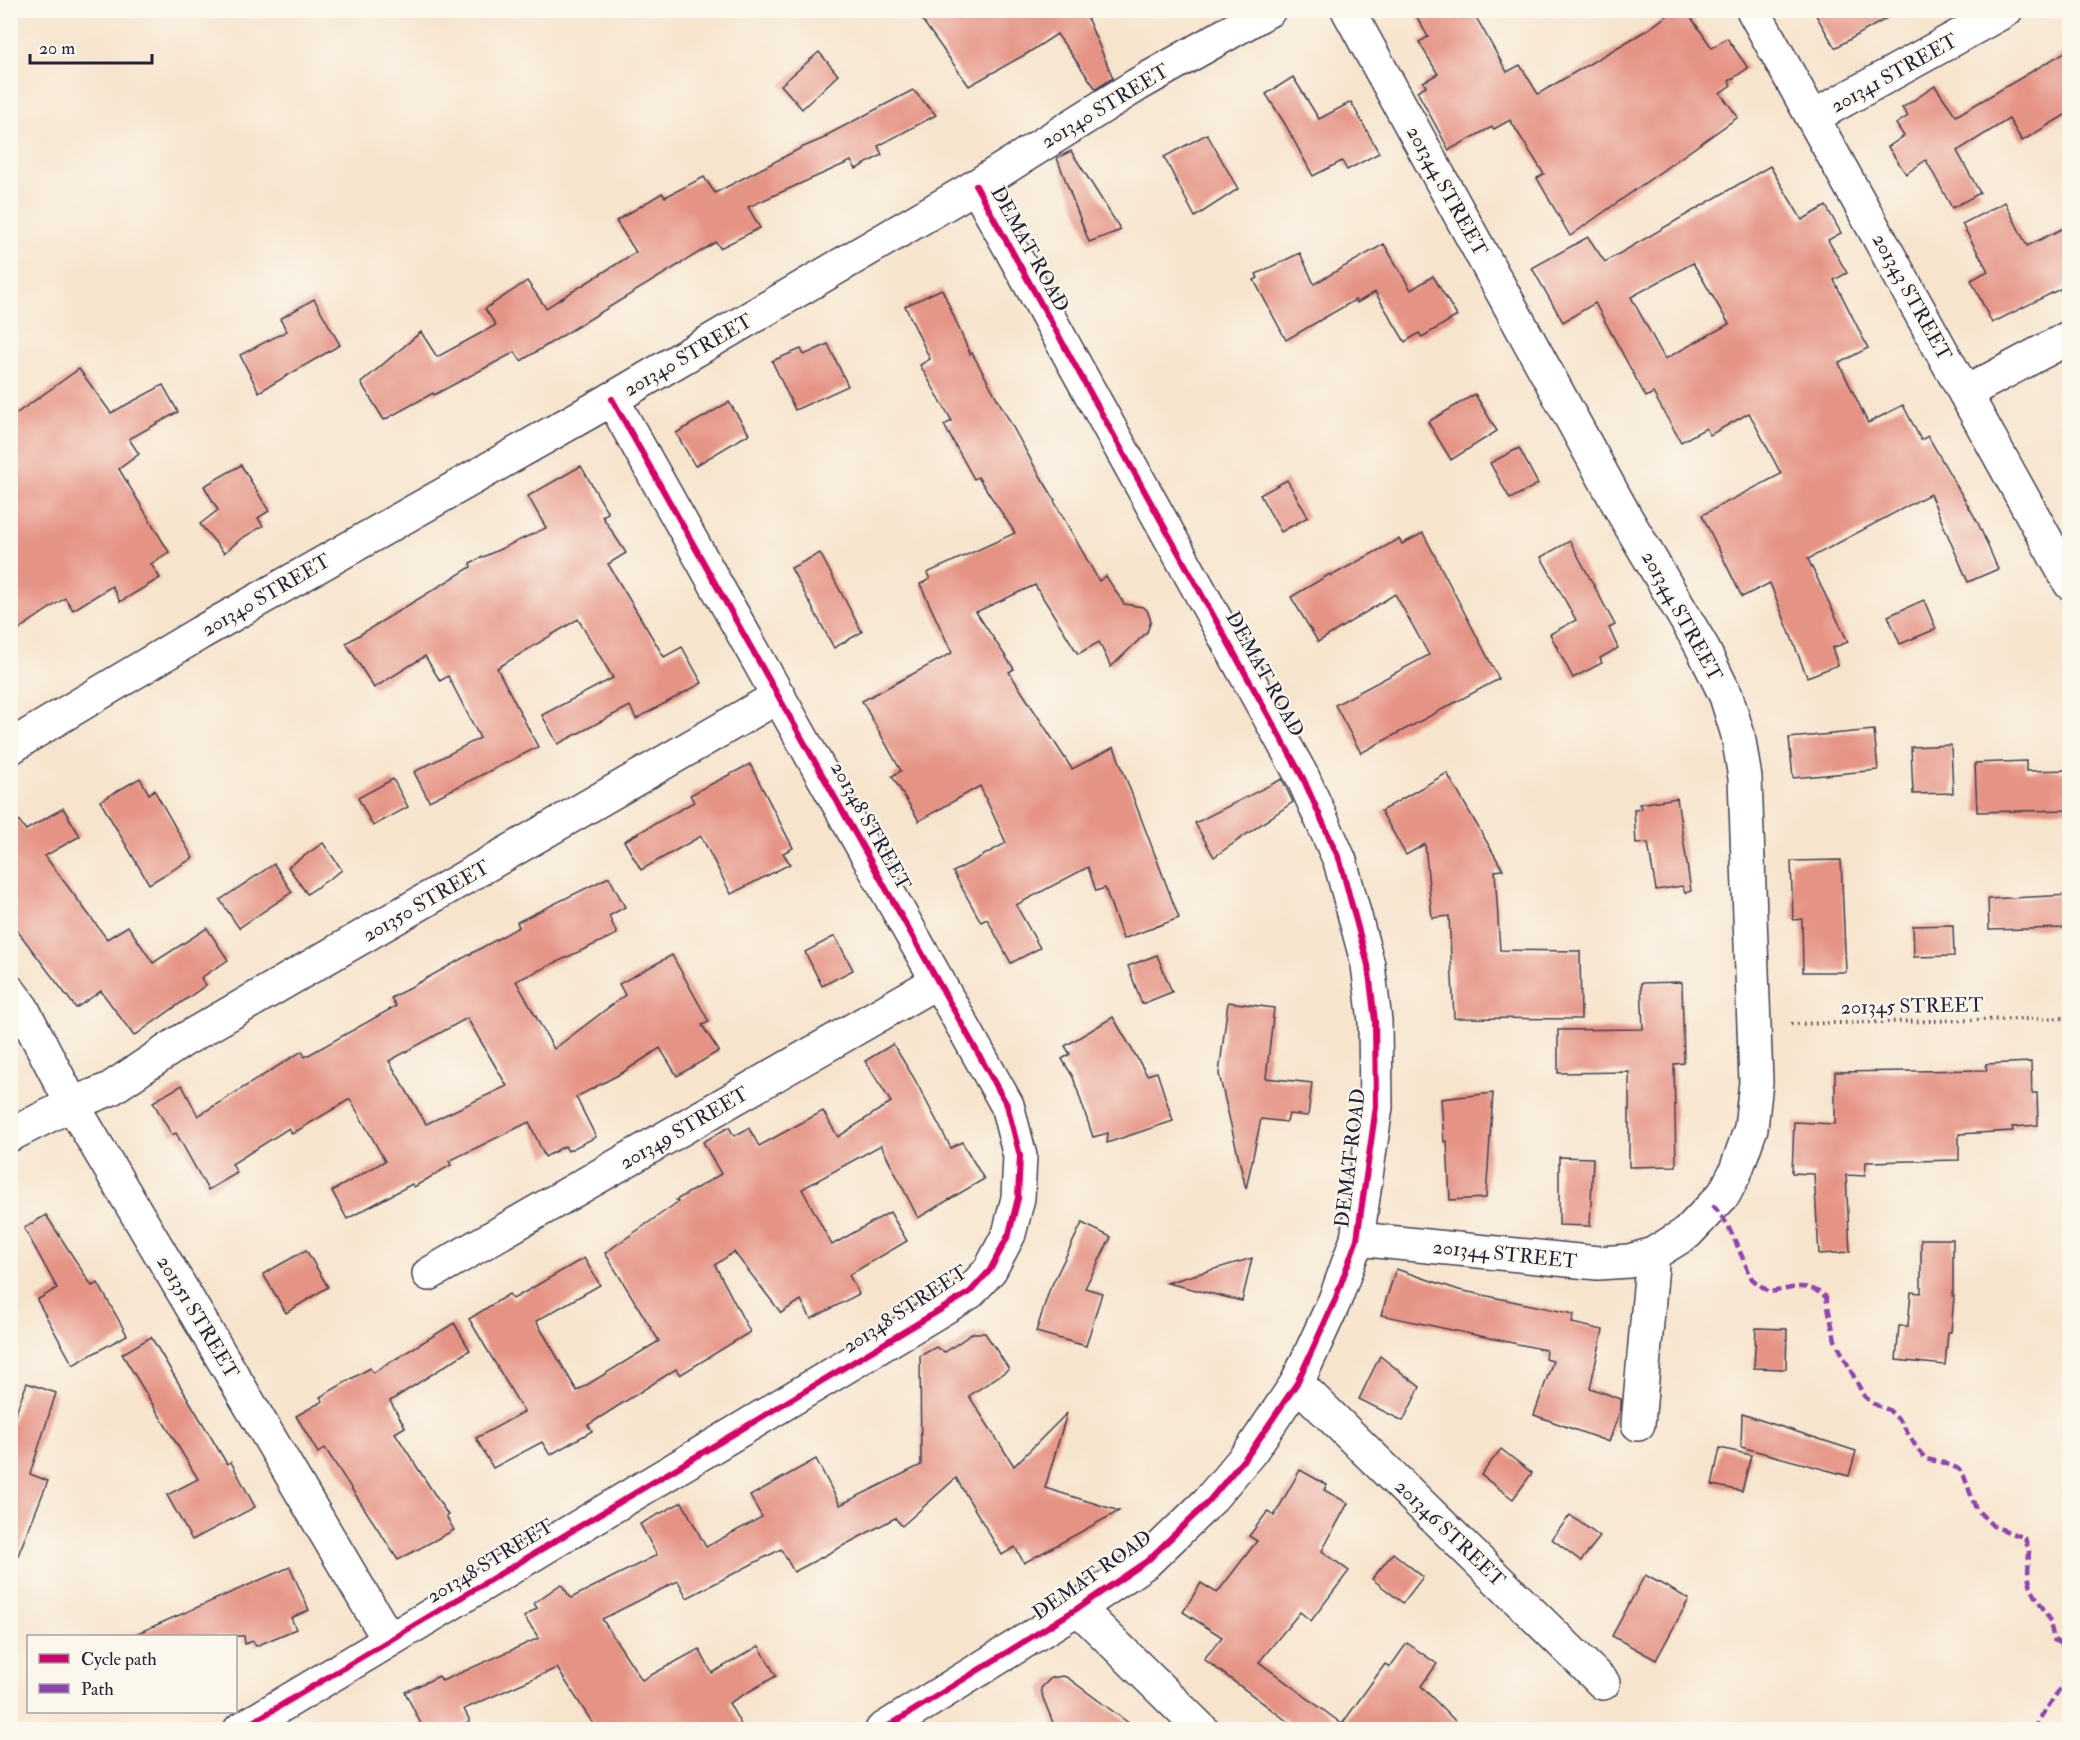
<svg xmlns="http://www.w3.org/2000/svg" width="2080" height="1740" font-family="'IM FELL Double Pica',serif">
	<rect width="100%" height="100%" fill="#fbf7ec"/>
	<filter id="ink" filterUnits="userSpaceOnUse"><feTurbulence type="fractalNoise" baseFrequency=".0167" numOctaves="2"/><feDisplacementMap in="SourceGraphic" scale="12" xChannelSelector="R" yChannelSelector="G"/><feConvolveMatrix kernelMatrix="1 2 1 2 8 2 1 2 1" color-interpolation-filters="sRGB"/></filter>
	<filter id="wash" filterUnits="userSpaceOnUse"><feTurbulence type="fractalNoise" baseFrequency=".008" numOctaves="4" result="noise"/><feDisplacementMap in="SourceGraphic" scale="24" xChannelSelector="R" yChannelSelector="G"/><feGaussianBlur stdDeviation="1.35" result="paint"/><feColorMatrix in="noise" values="0 0 0 0 0 0 0 0 0 0 0 0 0 0 0 0 0 1.4 0 .05"/><feComposite in="paint" operator="in"/></filter>
	<g filter="url(#wash)">
		<rect width="100%" height="100%" fill="#f7e4cd"/>
		<g id="blocks">
			<g fill="#e59384" fill-rule="evenodd">
				<polygon points="915,10 1093,10 1086,15 1113,78 1096,89 1057,34 1028,53 969,86"/>
				<polygon points="1413,10 1472,10 1507,72 1520,65 1538,94 1647,30 1675,10 1686,10 1712,48 1727,38 1748,68 1729,81 1731,85 1720,93 1738,117 1570,236 1537,178 1544,174 1510,120 1494,129 1492,127 1449,150 1417,91 1426,86 1423,82 1438,74 1419,42 1428,37"/>
				<polygon points="1813,10 1901,10 1835,48"/>
				<polygon points="2070,49 2070,112 2022,141 2009,119 1957,151 1980,193 1952,208 1926,160 1906,174 1888,147 1904,136 1896,124 1908,116 1902,108 1935,86 1956,116"/>
				<polygon points="819,52 838,75 802,109 781,85"/>
				<polygon points="1293,77 1319,119 1351,102 1379,153 1347,170 1342,161 1313,176 1285,124 1266,94"/>
				<polygon points="913,90 936,115 878,146 882,155 856,169 851,161 748,207 760,228 720,248 716,242 521,361 515,352 434,395 433,393 384,420 361,383 421,332 437,357 496,325 485,309 527,281 546,308 636,252 616,221 662,193 665,197 704,177 715,193 801,148 827,137 825,136"/>
				<polygon points="1207,134 1238,189 1195,217 1164,157"/>
				<polygon points="1071,151 1121,230 1089,242 1057,158"/>
				<path d="M1770 166 1802 220 1826 206 1841 233 1828 240 1847 273 1834 280 1868 348 1839 363 1868 423 1903 405 1921 440 1928 436 1978 523 1998 569 1968 582 1930 494 1808 559 1848 642 1832 648 1838 665 1807 677 1770 583 1742 597 1702 515 1781 474 1749 413 1710 435 1706 428 1681 442 1653 393 1646 397 1595 303 1563 322 1532 268 1588 237 1605 262ZM1693 263 1729 324 1665 359 1631 297Z"/>
				<polygon points="2005,202 2027,246 2070,225 2070,284 1992,323 1971,280 1988,271 1962,224"/>
				<polygon points="1384,244 1411,290 1433,276 1457,316 1422,337 1419,333 1405,342 1375,292 1357,303 1355,300 1286,340 1254,280 1258,278 1256,274 1300,253 1314,284"/>
				<polygon points="942,289 970,354 972,353 1036,469 1055,500 1054,501 1099,581 1106,576 1124,604 1143,607 1147,610 1151,621 1147,632 1111,667 1099,642 1078,654 1035,585 976,612 1014,669 1009,672 1072,769 1114,747 1179,918 1123,939 1105,888 1096,891 1088,867 1016,905 1040,948 1011,963 987,919 981,922 953,872 1006,843 980,786 919,821 892,776 901,771 862,701 952,653 920,584 930,579 927,573 1015,533 978,477 974,479 944,425 952,421 920,365 930,359 905,306"/>
				<polygon points="314,299 340,345 259,392 240,355 287,331 280,319"/>
				<polygon points="828,344 848,386 795,410 772,361 801,349 804,355"/>
				<polygon points="79,369 111,413 163,385 178,412 129,439 139,454 119,469 169,552 151,564 160,578 120,602 112,586 73,610 65,598 10,635 10,418"/>
				<polygon points="1475,394 1497,431 1451,460 1428,422"/>
				<polygon points="729,402 749,434 695,466 676,433"/>
				<polygon points="1519,448 1538,484 1510,499 1490,463"/>
				<polygon points="241,465 269,511 258,518 263,526 242,538 224,553 200,524 218,510 204,486"/>
				<polygon points="581,466 608,513 602,516 626,553 608,564 664,657 682,647 702,683 636,719 630,706 558,744 542,715 613,678 578,619 497,668 538,747 429,801 414,772 480,738 448,676 440,681 425,656 374,688 346,643 471,567 470,563 546,528 528,496"/>
				<polygon points="1287,480 1308,517 1281,532 1260,495"/>
				<polygon points="1423,533 1499,679 1361,753 1335,705 1429,655 1395,594 1318,642 1291,597 1330,574 1331,576 1399,539 1402,544"/>
				<polygon points="1570,541 1615,625 1609,628 1618,648 1600,658 1602,663 1573,678 1550,634 1576,620 1541,557"/>
				<polygon points="820,553 862,632 834,648 791,568"/>
				<polygon points="1924,600 1936,629 1900,644 1888,616"/>
				<polygon points="1874,730 1878,770 1793,778 1789,738"/>
				<polygon points="1951,745 1953,793 1913,794 1911,747"/>
				<polygon points="2026,761 2026,771 2070,770 2070,810 1977,812 1975,763"/>
				<polygon points="750,764 793,848 783,853 790,864 731,894 701,836 641,870 624,841 694,802 690,795"/>
				<polygon points="1447,773 1503,870 1495,871 1500,950 1580,951 1581,1019 1454,1018 1449,916 1432,918 1425,844 1406,855 1381,811"/>
				<polygon points="140,778 149,794 154,790 193,858 149,884 100,801"/>
				<polygon points="393,779 408,807 373,826 358,798"/>
				<polygon points="1282,779 1293,802 1214,857 1195,823"/>
				<polygon points="1677,798 1691,891 1685,893 1682,886 1656,890 1648,843 1636,844 1634,810 1642,809 1639,804"/>
				<polygon points="63,808 80,836 45,856 107,939 128,926 153,963 207,928 228,960 201,978 206,985 134,1036 101,991 76,1008 10,921 10,809 26,830"/>
				<polygon points="323,843 342,870 307,894 288,867"/>
				<polygon points="1841,860 1846,972 1803,972 1802,919 1793,920 1791,861"/>
				<polygon points="274,864 292,892 239,928 220,900"/>
				<path d="M609 877 625 907 609 916 617 934 516 981 554 1049 625 995 619 984 672 955 709 1022 702 1025 719 1051 677 1076 660 1048 622 1073 576 1097 596 1137 568 1151 565 1146 545 1157 529 1122 449 1161 451 1165 414 1187 412 1184 347 1219 332 1191 385 1161 350 1099 292 1134 289 1128 232 1164 237 1173 208 1190 176 1133 172 1135 153 1102 182 1085 198 1116 302 1051 305 1057 396 1006 391 998 519 927 517 922ZM467 1018 507 1086 426 1124 389 1061Z"/>
				<polygon points="2070,895 2070,928 1989,930 1988,899"/>
				<polygon points="1953,925 1954,956 1914,957 1913,926"/>
				<polygon points="835,936 853,970 822,986 805,952"/>
				<polygon points="1157,955 1172,992 1142,1004 1128,966"/>
				<polygon points="1682,982 1684,1063 1674,1064 1676,1166 1629,1167 1629,1072 1558,1073 1558,1030 1643,1029 1641,983"/>
				<polygon points="1228,1002 1274,1008 1266,1078 1312,1083 1308,1116 1289,1114 1287,1122 1261,1119 1246,1189 1219,1074"/>
				<polygon points="1113,1017 1147,1075 1157,1072 1173,1121 1107,1143 1108,1133 1093,1137 1073,1077 1062,1059 1070,1054 1065,1046"/>
				<polygon points="893,1044 914,1078 951,1148 962,1142 984,1179 918,1218 881,1145 802,1189 832,1245 890,1212 907,1241 849,1275 859,1294 811,1319 801,1300 781,1313 734,1252 715,1265 750,1332 680,1375 676,1369 588,1425 592,1431 550,1455 542,1442 493,1468 476,1438 524,1412 469,1319 509,1294 513,1299 584,1258 600,1285 536,1321 577,1391 659,1341 605,1253 678,1202 676,1200 721,1174 703,1142 729,1127 734,1136 749,1128 759,1146 823,1111 838,1137 891,1102 865,1061"/>
				<polygon points="2031,1062 2032,1093 2037,1093 2038,1125 2012,1127 2013,1131 1959,1134 1959,1160 1866,1162 1865,1176 1846,1175 1850,1252 1819,1254 1814,1174 1792,1173 1794,1122 1835,1124 1835,1072 1987,1070 1986,1064"/>
				<polygon points="1493,1093 1486,1198 1450,1200 1447,1141 1444,1142 1441,1099"/>
				<polygon points="1559,1157 1593,1158 1590,1226 1559,1225"/>
				<polygon points="46,1215 92,1286 98,1283 127,1335 73,1365 37,1300 57,1288 24,1228"/>
				<polygon points="1082,1223 1111,1237 1085,1288 1102,1293 1086,1346 1036,1332 1049,1291"/>
				<polygon points="1921,1239 1953,1239 1953,1296 1954,1296 1951,1332 1948,1332 1945,1365 1896,1360 1899,1326 1908,1326 1911,1292 1921,1293"/>
				<polygon points="306,1250 328,1287 286,1313 263,1274"/>
				<polygon points="1252,1258 1242,1301 1167,1283"/>
				<polygon points="1396,1269 1459,1290 1574,1314 1572,1323 1603,1330 1590,1388 1621,1399 1621,1408 1609,1442 1534,1415 1553,1361 1545,1359 1546,1350 1381,1315"/>
				<polygon points="454,1323 470,1350 390,1401 405,1427 395,1433 448,1515 446,1516 454,1530 398,1560 325,1448 318,1453 296,1416 323,1401 320,1397 370,1368 373,1373"/>
				<polygon points="1756,1328 1787,1329 1786,1369 1754,1368"/>
				<polygon points="973,1333 985,1333 1009,1369 969,1396 1014,1466 1067,1413 1045,1488 1119,1511 1024,1563 1015,1547 1002,1555 956,1478 902,1526 895,1518 794,1572 781,1549 687,1598 678,1581 602,1619 642,1680 699,1649 712,1673 759,1646 776,1676 729,1703 744,1730 597,1730 557,1668 464,1709 470,1721 453,1730 424,1730 405,1692 439,1676 442,1681 539,1638 524,1617 537,1608 534,1603 561,1584 571,1598 657,1555 640,1524 682,1502 706,1547 762,1517 750,1496 816,1459 840,1505 921,1465 920,1356 936,1347 945,1352"/>
				<polygon points="151,1337 227,1464 231,1462 255,1507 192,1540 167,1495 198,1479 122,1354"/>
				<polygon points="1380,1356 1420,1387 1403,1421 1359,1399"/>
				<polygon points="27,1383 56,1393 30,1474 48,1481 12,1570 10,1428"/>
				<polygon points="1742,1414 1856,1451 1849,1476 1741,1447"/>
				<polygon points="1720,1448 1751,1455 1742,1491 1712,1485"/>
				<polygon points="1501,1449 1532,1473 1513,1499 1481,1475"/>
				<polygon points="1300,1470 1327,1485 1324,1490 1348,1503 1322,1551 1349,1571 1311,1621 1300,1612 1259,1662 1342,1724 1385,1664 1390,1667 1407,1643 1437,1664 1421,1686 1464,1730 1299,1730 1204,1659 1222,1637 1183,1612 1201,1583 1217,1593 1257,1541 1249,1536 1268,1511 1274,1516"/>
				<polygon points="1570,1515 1600,1537 1581,1561 1552,1539"/>
				<polygon points="1393,1553 1423,1577 1403,1603 1372,1579"/>
				<polygon points="290,1567 309,1610 291,1618 296,1629 256,1646 253,1641 245,1644 244,1636 131,1636"/>
				<polygon points="1645,1575 1689,1599 1656,1660 1612,1636"/>
				<polygon points="1063,1676 1068,1678 1138,1730 1056,1730 1043,1698 1041,1688 1051,1678"/>
			</g>
		</g>
	</g>
	<g filter="url(#ink)">
		<use href="#blocks" fill-opacity="0" stroke="#423f51" stroke-width="1.5"/>
		<g fill="none" stroke-linecap="round" stroke-linejoin="round">
			<defs>
				<g id="minor">
					<polyline points="1348,10 1626,518 1701,645 1726,696 1738,735 1745,778 1756,1082 1751,1128 1735,1173 1724,1194 1687,1233 1653,1254 1629,1261 1598,1263 1357,1239"/>
					<polyline points="1753,10 2070,583"/>
					<polyline points="1813,117 2006,10"/>
					<polyline points="1965,393 2070,337"/>
					<polyline points="10,748 31,734 200,633 612,399 976,186 1137,85 1269,10"/>
					<polyline points="10,992 22,1008 72,1104 389,1640"/>
					<polyline points="10,1135 72,1104 110,1089 182,1041 779,696"/>
					<polyline points="429,1274 938,981"/>
					<polyline points="1297,1383 1603,1683"/>
					<polyline points="1638,1424 1653,1254"/>
					<polyline points="1078,1608 1202,1730"/>
					<polyline points="240,1730 970,1292 990,1270 1009,1234 1018,1198 1020,1156 1007,1105 612,399"/>
					<polyline points="882,1730 1078,1608 1147,1561 1208,1502 1251,1451 1297,1383 1335,1300 1357,1239 1376,1107 1375,1021 1368,965 1340,861 1303,778 976,186"/>
				</g>
			</defs>
			<use href="#minor" stroke="#423f51" stroke-width="36"/>
			<polyline stroke="#423f51" stroke-width="4" stroke-dasharray="1.5 4.5" stroke-linecap="butt" points="1791,1024 2070,1018"/>
			<use href="#minor" stroke="#fff" stroke-width="33"/>
			<g stroke="#8e44ad" stroke-width="4.5" stroke-dasharray="9 4.5" stroke-linecap="butt">
				<path d="M1713 1205 1728 1225 1752 1279 1769 1292C1794 1289 1804 1280 1826 1297L1835 1340 1864 1396 1874 1404 1889 1410 1901 1422 1918 1450 1926 1459 1944 1463 1959 1469 1964 1476 1976 1509 1993 1526 2025 1538 2029 1551 2028 1576 2032 1590 2049 1618 2054 1640 2070 1649"/>
				<polyline points="2033,1730 2070,1673"/>
			</g>
			<defs>
				<g id="cycleway">
					<polyline points="240,1730 970,1292 990,1270 1009,1234 1018,1198 1020,1156 1007,1105 612,399"/>
					<polyline points="882,1730 1078,1608 1147,1561 1208,1502 1251,1451 1297,1383 1335,1300 1357,1239 1376,1107 1375,1021 1368,965 1340,861 1303,778 976,186"/>
				</g>
			</defs>
			<use href="#cycleway" stroke="#fbf7ec" stroke-width="10"/>
			<use href="#cycleway" stroke="#d6006c" stroke-width="6"/>
		</g>
	</g>
	<g text-anchor="middle" dominant-baseline="central" stroke-width="4.5" stroke-linejoin="round" paint-order="stroke">
		<g font-size="20" fill="#22223b" stroke="#fbf7ec">
			<text transform="translate(1894 73) rotate(-29)">201341 STREET</text>
			<text transform="translate(1105 106) rotate(-31)">201340 STREET</text>
			<text transform="translate(1447 191) rotate(61)">201344 STREET</text>
			<text transform="translate(1030 249) rotate(61)">DEMAT ROAD</text>
			<text transform="translate(1912 297) rotate(61)">201343 STREET</text>
			<text transform="translate(688 355) rotate(-30)">201340 STREET</text>
			<text transform="translate(266 595) rotate(-30)">201340 STREET</text>
			<text transform="translate(1682 616) rotate(61)">201344 STREET</text>
			<text transform="translate(1265 674) rotate(61)">DEMAT ROAD</text>
			<text transform="translate(871 826) rotate(61)">201348 STREET</text>
			<text transform="translate(426 901) rotate(-30)">201350 STREET</text>
			<text transform="translate(1912 1006) rotate(-1)">201345 STREET</text>
			<text transform="translate(684 1128) rotate(-30)">201349 STREET</text>
			<text transform="translate(1350 1158) rotate(-83)">DEMAT ROAD</text>
			<text transform="translate(1505 1254) rotate(6)">201344 STREET</text>
			<text transform="translate(905 1309) rotate(-33)">201348 STREET</text>
			<text transform="translate(198 1317) rotate(59)">201351 STREET</text>
			<text transform="translate(1450 1533) rotate(44)">201346 STREET</text>
			<text transform="translate(490 1561) rotate(-31)">201348 STREET</text>
			<text transform="translate(1092 1575) rotate(-35)">DEMAT ROAD</text>
		</g>
	</g>
	<rect width="2080" height="1740" fill="none" stroke="#fbf7ec" stroke-width="36"/>
	<rect x="27" y="1635" width="210" height="78" fill="#fbf7ec" stroke="#a4a2a5" stroke-width="1.5"/>
	<rect x="39" y="1654" width="30" height="9" fill="#d6006c" stroke="#a4a2a5" stroke-width="1.5"/>
	<text x="81" y="1665" font-size="18" fill="#22223b">Cycle path</text>
	<rect x="39" y="1684" width="30" height="9" fill="#8e44ad" stroke="#a4a2a5" stroke-width="1.5"/>
	<text x="81" y="1695" font-size="18" fill="#22223b">Path</text>
	<path d="M30 54v9h122v-9" fill="none" stroke="#22223b" stroke-width="3"/>
	<text x="39" y="54" font-size="18" fill="#22223b" stroke="#fbf7ec" stroke-width="4.5" paint-order="stroke">20 m</text>
</svg>
